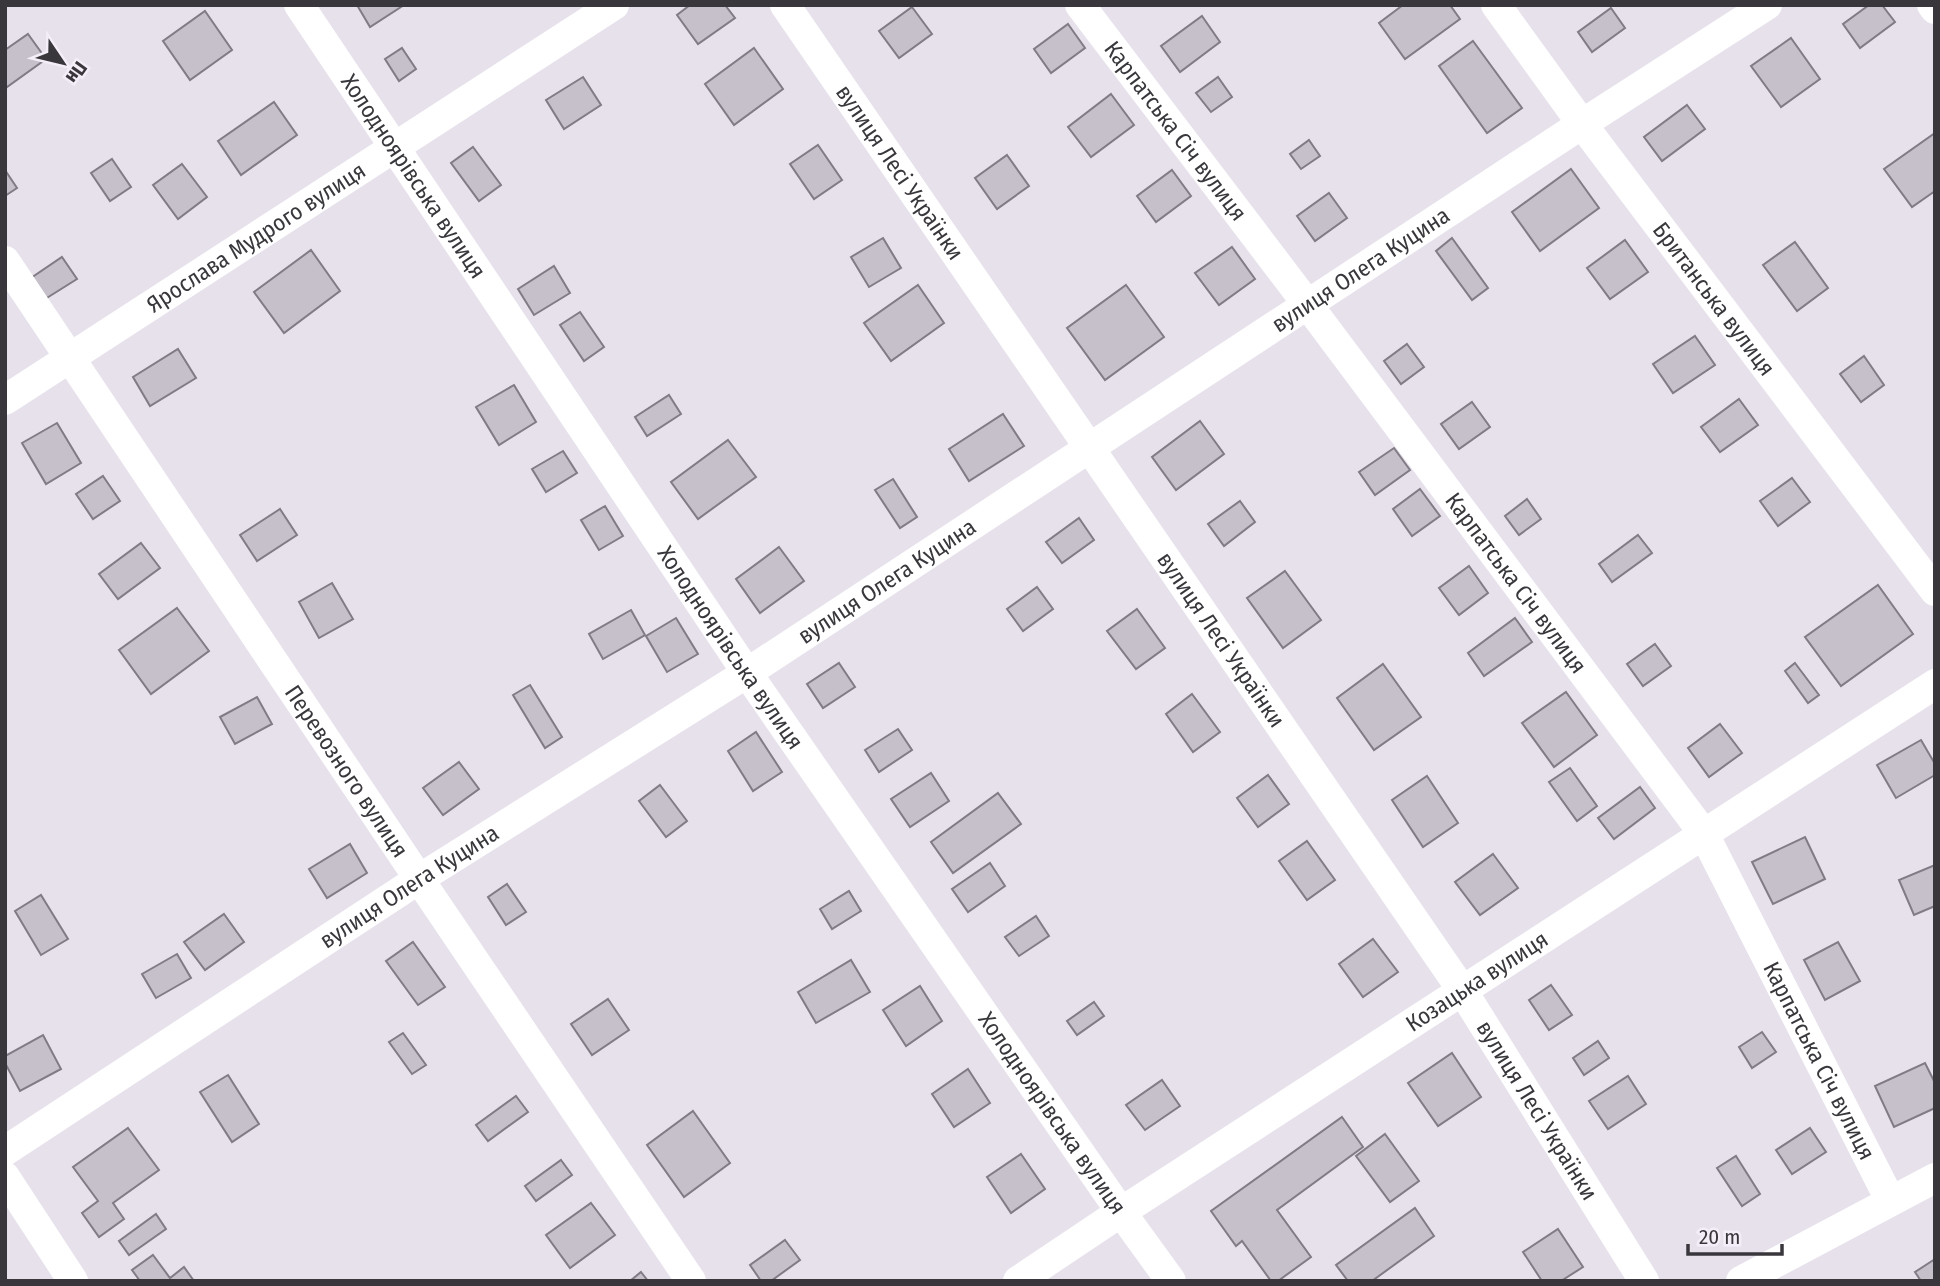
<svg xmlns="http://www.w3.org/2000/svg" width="1940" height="1286" font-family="'Fira Sans Condensed',sans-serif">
	<rect width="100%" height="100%" fill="#e7e1ec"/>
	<g fill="#c6c0cb" stroke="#807b84" stroke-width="2">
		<polygon points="357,5 404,5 370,27"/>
		<polygon points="690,5 725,5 735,18 698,44 677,15"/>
		<polygon points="1403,5 1450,5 1460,19 1405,59 1379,23"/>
		<polygon points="1869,5 1882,5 1895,22 1860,48 1843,24"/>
		<polygon points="912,7 932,34 899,58 879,31"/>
		<polygon points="1611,8 1625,28 1592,52 1578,32"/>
		<polygon points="205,11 232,50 190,80 163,41"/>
		<polygon points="1202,16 1220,42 1180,72 1161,46"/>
		<polygon points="1068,24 1085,48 1051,73 1034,49"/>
		<polygon points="28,34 46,59 7,87 5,84 5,50"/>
		<polygon points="1791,38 1820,79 1781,107 1751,66"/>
		<polygon points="1473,41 1522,108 1487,133 1439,66"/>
		<polygon points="402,48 416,69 399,81 385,59"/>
		<polygon points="754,48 783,89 734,125 705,84"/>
		<polygon points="583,77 601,105 564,129 546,100"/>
		<polygon points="1218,77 1232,97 1211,112 1196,93"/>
		<polygon points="1111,94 1134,125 1091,157 1068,127"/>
		<polygon points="274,102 297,135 241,175 218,141"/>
		<polygon points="1687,105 1705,129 1662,161 1644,137"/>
		<polygon points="1935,133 1935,191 1912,207 1884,169"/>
		<polygon points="1309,140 1320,156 1301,169 1290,154"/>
		<polygon points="818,145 842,180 814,199 790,164"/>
		<polygon points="473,147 501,185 479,201 451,163"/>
		<polygon points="1007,155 1029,186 997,209 975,178"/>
		<polygon points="112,159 131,187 110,201 91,173"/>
		<polygon points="182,164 207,197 178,219 153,185"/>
		<polygon points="1571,169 1599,208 1540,251 1512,212"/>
		<polygon points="5,170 17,188 5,196"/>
		<polygon points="1172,170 1191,196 1156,222 1137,196"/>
		<polygon points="1329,193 1347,218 1315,241 1297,216"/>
		<polygon points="883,238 901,268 869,287 851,257"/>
		<polygon points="1452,238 1488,288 1472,300 1436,251"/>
		<polygon points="1625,240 1648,272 1610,299 1587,268"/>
		<polygon points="1795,242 1828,288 1797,311 1763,265"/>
		<polygon points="1232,247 1255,279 1219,305 1195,273"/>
		<polygon points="311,250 340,291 284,333 254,292"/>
		<polygon points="62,257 77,279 42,301 28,280"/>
		<polygon points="554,266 570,293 534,315 518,289"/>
		<polygon points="918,285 944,323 891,361 864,323"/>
		<polygon points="1126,285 1164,337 1105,380 1067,328"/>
		<polygon points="580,312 604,347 584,361 560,325"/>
		<polygon points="1695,336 1715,365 1673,393 1653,364"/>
		<polygon points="1407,344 1424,367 1401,384 1384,361"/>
		<polygon points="178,349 196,378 150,406 133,377"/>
		<polygon points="1864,356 1884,385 1861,402 1840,374"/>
		<polygon points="514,385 536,422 499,445 476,407"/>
		<polygon points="669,395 681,414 647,436 635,417"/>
		<polygon points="1739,399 1758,425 1720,452 1701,427"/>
		<polygon points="1472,402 1490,427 1459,449 1441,424"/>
		<polygon points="1003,414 1024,446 969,481 949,449"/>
		<polygon points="1200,421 1224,454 1176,490 1152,457"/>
		<polygon points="57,423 81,463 46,484 22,443"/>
		<polygon points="728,440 756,477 698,519 671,482"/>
		<polygon points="1394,448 1410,470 1375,495 1359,472"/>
		<polygon points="563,451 577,473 546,492 532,469"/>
		<polygon points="103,476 120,501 93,519 76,494"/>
		<polygon points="1792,478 1810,502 1778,526 1760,501"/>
		<polygon points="893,479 917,517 900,528 875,490"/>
		<polygon points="1420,489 1440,516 1412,536 1393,509"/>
		<polygon points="1527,499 1541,519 1519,535 1505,516"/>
		<polygon points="1240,501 1255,522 1224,546 1208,524"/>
		<polygon points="605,506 623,536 599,550 581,520"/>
		<polygon points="280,509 297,535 257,561 240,535"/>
		<polygon points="1079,518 1094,540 1062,563 1046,542"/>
		<polygon points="1638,535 1652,553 1612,582 1599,564"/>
		<polygon points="141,543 160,568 118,599 99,574"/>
		<polygon points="779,547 804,581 760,613 736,579"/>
		<polygon points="1469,566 1488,593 1459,615 1439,588"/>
		<polygon points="1285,571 1321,620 1283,648 1247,598"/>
		<polygon points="332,583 353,619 319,638 299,602"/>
		<polygon points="1878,585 1913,634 1841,686 1805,637"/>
		<polygon points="1037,587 1053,609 1023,631 1007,609"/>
		<polygon points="177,608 209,651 151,694 119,650"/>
		<polygon points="1137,609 1165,648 1136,669 1107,631"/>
		<polygon points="631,610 645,635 603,659 589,634"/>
		<polygon points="676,618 698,654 667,672 646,636"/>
		<polygon points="1515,618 1532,642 1484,676 1468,653"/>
		<polygon points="1655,644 1671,666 1643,686 1627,664"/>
		<polygon points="839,663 855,687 823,708 807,684"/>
		<polygon points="1795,663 1819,695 1808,703 1785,671"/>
		<polygon points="1383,664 1421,717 1374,750 1337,698"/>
		<polygon points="530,685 562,737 545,748 513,695"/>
		<polygon points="1566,692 1597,735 1554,767 1522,723"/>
		<polygon points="1192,694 1220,732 1193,752 1166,714"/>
		<polygon points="257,697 272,724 235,744 220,717"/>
		<polygon points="1720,724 1742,753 1709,777 1688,748"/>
		<polygon points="898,729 912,750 879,772 865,750"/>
		<polygon points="756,732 782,772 753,791 728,751"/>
		<polygon points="1921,740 1935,764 1935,775 1896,798 1877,765"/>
		<polygon points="459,762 479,789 443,815 423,788"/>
		<polygon points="1570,768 1597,806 1577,821 1549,782"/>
		<polygon points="931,773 949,801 910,827 891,799"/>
		<polygon points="1268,775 1289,804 1258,827 1237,798"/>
		<polygon points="1427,776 1458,823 1423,847 1392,800"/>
		<polygon points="660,785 687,821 666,837 639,801"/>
		<polygon points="1640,787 1655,808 1614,839 1598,818"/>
		<polygon points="998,793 1021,824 953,873 931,842"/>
		<polygon points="1805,837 1825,879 1773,904 1752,862"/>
		<polygon points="1307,841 1335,880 1307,900 1279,861"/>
		<polygon points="350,844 367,873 327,898 309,869"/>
		<polygon points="1493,854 1518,888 1480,915 1455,882"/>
		<polygon points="990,863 1005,886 968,912 952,889"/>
		<polygon points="1935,865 1935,906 1914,915 1899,880"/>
		<polygon points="507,884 526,912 506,925 488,897"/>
		<polygon points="849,891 861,911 832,929 820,909"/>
		<polygon points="41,895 68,939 41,955 15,911"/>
		<polygon points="224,914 244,942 205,970 184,942"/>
		<polygon points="1036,916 1049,936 1019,956 1005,937"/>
		<polygon points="1373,939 1398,972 1363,997 1339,964"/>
		<polygon points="413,942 445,987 418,1005 386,961"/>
		<polygon points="1838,942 1860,981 1825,1000 1804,960"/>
		<polygon points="177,954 191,978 156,998 142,974"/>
		<polygon points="851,960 870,992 816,1023 798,992"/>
		<polygon points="1551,985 1572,1015 1549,1030 1529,1000"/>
		<polygon points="920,986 942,1021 906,1046 883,1010"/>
		<polygon points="608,999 629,1030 592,1055 571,1024"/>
		<polygon points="1094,1002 1104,1016 1077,1035 1067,1021"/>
		<polygon points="1762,1032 1776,1052 1752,1068 1739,1047"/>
		<polygon points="403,1033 426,1065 412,1074 389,1042"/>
		<polygon points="43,1035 61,1069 20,1091 5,1063 5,1056"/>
		<polygon points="1598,1041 1609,1058 1584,1075 1573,1058"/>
		<polygon points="1452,1053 1481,1097 1438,1126 1408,1083"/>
		<polygon points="1925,1063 1935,1083 1935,1108 1894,1127 1875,1086"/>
		<polygon points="968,1069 990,1103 954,1127 932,1094"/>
		<polygon points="228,1075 259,1124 232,1142 200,1092"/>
		<polygon points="1628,1076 1646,1104 1608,1129 1589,1101"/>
		<polygon points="1162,1080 1180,1106 1145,1130 1126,1105"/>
		<polygon points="516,1096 528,1112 488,1141 476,1125"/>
		<polygon points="693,1111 730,1163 684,1197 647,1145"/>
		<polygon points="1342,1117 1363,1147 1277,1210 1311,1257 1278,1281 1271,1281 1242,1241 1236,1246 1211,1211"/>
		<polygon points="128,1128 159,1170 113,1203 124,1219 99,1237 82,1213 98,1201 73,1167"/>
		<polygon points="1810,1128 1826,1152 1792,1174 1776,1150"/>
		<polygon points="1385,1134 1419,1181 1390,1202 1356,1156"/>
		<polygon points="1021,1154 1045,1189 1011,1213 987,1177"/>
		<polygon points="1736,1156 1760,1194 1742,1206 1717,1168"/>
		<polygon points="561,1160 572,1175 536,1201 525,1186"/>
		<polygon points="591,1203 615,1235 570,1268 546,1235"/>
		<polygon points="1415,1208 1434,1236 1372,1281 1348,1281 1336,1265"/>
		<polygon points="156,1214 166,1229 129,1255 119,1241"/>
		<polygon points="1558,1229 1583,1267 1561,1281 1542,1281 1523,1252"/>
		<polygon points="785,1240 800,1260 771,1281 761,1281 750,1265"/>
		<polygon points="153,1255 170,1278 184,1267 194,1281 140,1281 132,1270"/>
		<polygon points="1935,1259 1935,1281 1921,1281 1915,1272"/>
		<polygon points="641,1272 648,1281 630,1281"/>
	</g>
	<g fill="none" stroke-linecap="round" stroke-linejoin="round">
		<g stroke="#fff" stroke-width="30">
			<path id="s1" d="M299 5 747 673 1121 1212 1171 1281"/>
			<path id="s2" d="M785 5 1462 990 1644 1281"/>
			<path id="s3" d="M1080 5 1308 305 1704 834 1890 1200"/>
			<path id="s4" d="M1496 5 1582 124 1935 591"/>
			<polyline points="1932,5 1935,9"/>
			<path id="s5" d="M5 261 419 879 691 1281"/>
			<path id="s6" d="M5 400 614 5"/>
			<path id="s7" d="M5 1151 419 879 747 673 1582 124 1767 5"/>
			<polyline points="5,1177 73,1281"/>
			<path id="s8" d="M1018 1281 1121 1212 1935 684"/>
			<polyline points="1741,1281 1935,1178"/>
		</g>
	</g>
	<g text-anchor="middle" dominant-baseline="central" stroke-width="5" stroke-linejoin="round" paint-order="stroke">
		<g font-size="23" fill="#3a373c" stroke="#f4eef9">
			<text stroke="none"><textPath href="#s3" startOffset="158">Карпатська Січ вулиця</textPath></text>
			<text stroke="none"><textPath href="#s2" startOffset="203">вулиця Лесі Українки</textPath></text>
			<text stroke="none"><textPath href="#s1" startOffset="206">Холодноярівська вулиця</textPath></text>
			<text stroke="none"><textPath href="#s6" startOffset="299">Ярослава Мудрого вулиця</textPath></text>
			<text stroke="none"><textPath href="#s7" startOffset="1617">вулиця Олега Куцина</textPath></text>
			<text stroke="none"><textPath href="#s4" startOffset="366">Британська вулиця</textPath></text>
			<text stroke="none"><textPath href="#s7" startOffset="1050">вулиця Олега Куцина</textPath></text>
			<text stroke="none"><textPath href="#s3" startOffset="724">Карпатська Січ вулиця</textPath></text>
			<text stroke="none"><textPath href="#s2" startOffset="770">вулиця Лесі Українки</textPath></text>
			<text stroke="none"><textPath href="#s1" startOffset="774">Холодноярівська вулиця</textPath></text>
			<text stroke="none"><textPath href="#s5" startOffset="614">Перевозного вулиця</textPath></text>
			<text stroke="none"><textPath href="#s7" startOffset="483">вулиця Олега Куцина</textPath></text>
			<text stroke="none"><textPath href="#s8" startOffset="548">Козацька вулиця</textPath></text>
			<text stroke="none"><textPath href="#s3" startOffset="1292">Карпатська Січ вулиця</textPath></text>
			<text stroke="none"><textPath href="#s2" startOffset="1337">вулиця Лесі Українки</textPath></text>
			<text stroke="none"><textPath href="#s1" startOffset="1340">Холодноярівська вулиця</textPath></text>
		</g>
	</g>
	<rect width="1940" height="1286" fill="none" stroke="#3a373c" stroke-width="14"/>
	<g transform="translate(63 63) rotate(125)" stroke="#f4eef9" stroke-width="5" paint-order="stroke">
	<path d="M0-5L12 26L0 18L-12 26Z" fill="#3a373c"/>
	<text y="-10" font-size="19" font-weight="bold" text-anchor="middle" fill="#3a373c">Пн</text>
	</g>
	<path d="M1688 1244v10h94v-10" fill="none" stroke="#3a373c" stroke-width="3.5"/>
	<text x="1699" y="1244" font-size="21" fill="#3a373c" stroke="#f4eef9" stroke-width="5" paint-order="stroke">20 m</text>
</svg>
